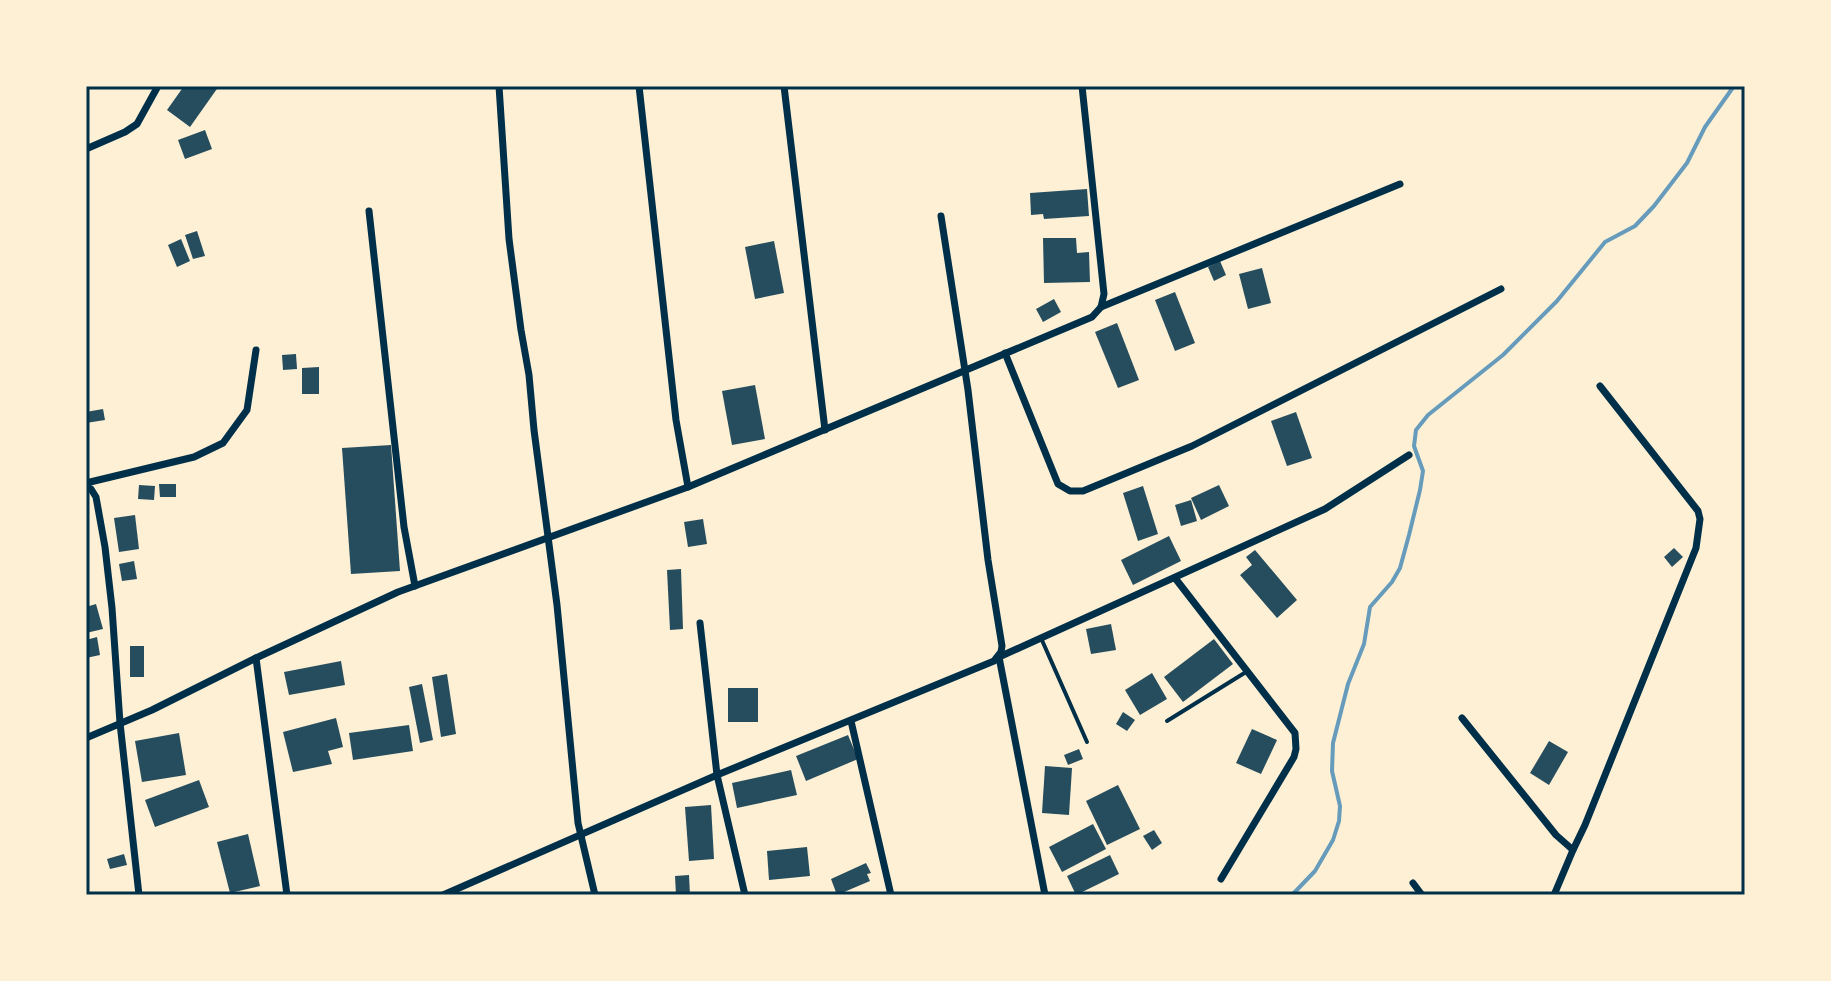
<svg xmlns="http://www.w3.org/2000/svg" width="1831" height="981" font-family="'Alegreya Sans',sans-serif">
	<rect width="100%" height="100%" fill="#fdf0d5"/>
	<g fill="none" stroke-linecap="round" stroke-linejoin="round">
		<polyline stroke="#669bbc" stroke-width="4" points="1292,895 1315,871 1333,840 1339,821 1340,806 1332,771 1333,743 1348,684 1364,644 1370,607 1392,582 1400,568 1409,535 1420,490 1423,471 1414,446 1416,430 1428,415 1503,355 1557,301 1605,242 1635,226 1654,206 1687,163 1705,127 1734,86"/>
	</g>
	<g fill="#264d5e">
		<polygon points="184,86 219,86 190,127 167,110"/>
		<polygon points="205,130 212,149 185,159 178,140"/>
		<polygon points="1087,189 1089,216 1044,219 1043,214 1031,215 1030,193"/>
		<polygon points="197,231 205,256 193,259 185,235"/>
		<polygon points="1043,238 1076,238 1077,253 1089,252 1090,282 1044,283"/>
		<polygon points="181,239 190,261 177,267 168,245"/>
		<polygon points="774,241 784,293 755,299 745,247"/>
		<polygon points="1220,261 1226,275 1214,281 1208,267"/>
		<polygon points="1262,268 1271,303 1248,309 1239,274"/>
		<polygon points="1175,292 1195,343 1175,351 1155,300"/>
		<polygon points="1054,299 1061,312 1043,322 1036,309"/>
		<polygon points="1117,323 1139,380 1118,388 1095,332"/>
		<polygon points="296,354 297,369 283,370 282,355"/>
		<polygon points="319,367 319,394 302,394 302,368"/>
		<polygon points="755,385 765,439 732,445 722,391"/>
		<polygon points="103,409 105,420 86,423 86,412"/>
		<polygon points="1296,412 1312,458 1287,466 1271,421"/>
		<polygon points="391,445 400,571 351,574 342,448"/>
		<polygon points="159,484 176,484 176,497 160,497"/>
		<polygon points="139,485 155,486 154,500 138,499"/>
		<polygon points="1219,485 1229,506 1201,520 1191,498"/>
		<polygon points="1143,486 1158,534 1138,541 1123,493"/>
		<polygon points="1191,500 1197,521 1181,526 1175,505"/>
		<polygon points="135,515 139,549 119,552 114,518"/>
		<polygon points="703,519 707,544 688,547 684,522"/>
		<polygon points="1169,536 1181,561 1133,585 1121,560"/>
		<polygon points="1674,548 1683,557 1672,567 1664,557"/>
		<polygon points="1255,550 1297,600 1277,618 1240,575 1252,565 1246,557"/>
		<polygon points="134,561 137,579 122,581 119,564"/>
		<polygon points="681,569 683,629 670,630 667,570"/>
		<polygon points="96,604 103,629 86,633 86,607"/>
		<polygon points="1111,624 1116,650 1091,654 1086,629"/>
		<polygon points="97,637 100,655 86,658 86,640"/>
		<polygon points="1214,639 1233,664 1183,702 1164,677"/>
		<rect x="130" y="646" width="14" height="31"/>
		<polygon points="341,661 345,685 289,695 284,672"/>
		<polygon points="1152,673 1167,699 1140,715 1125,690"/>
		<polygon points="447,674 456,734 441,737 432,677"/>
		<polygon points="422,684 433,740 420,743 409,687"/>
		<rect x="728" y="688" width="30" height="34"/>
		<polygon points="1123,712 1135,720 1127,731 1116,724"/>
		<polygon points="336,718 343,747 328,751 332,764 293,772 283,732"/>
		<polygon points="409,725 413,751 353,760 349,733"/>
		<polygon points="1252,729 1277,740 1261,774 1236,763"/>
		<polygon points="179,733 186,775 142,782 135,741"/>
		<polygon points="848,735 858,759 806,781 796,756"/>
		<polygon points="1549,741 1568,752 1549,785 1530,773"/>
		<polygon points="1079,749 1083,759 1068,765 1064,755"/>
		<polygon points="1045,766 1072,768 1069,815 1042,813"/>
		<polygon points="791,770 797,795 737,808 732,783"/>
		<polygon points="199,780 209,807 155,827 145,800"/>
		<polygon points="1118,785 1140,829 1107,845 1086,801"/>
		<polygon points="711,805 714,859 689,861 685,807"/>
		<polygon points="1093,824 1106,849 1062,872 1049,847"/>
		<polygon points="1154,830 1162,843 1152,850 1143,836"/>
		<polygon points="248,834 260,886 230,893 217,842"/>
		<polygon points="807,847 810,876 769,880 767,851"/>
		<polygon points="124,854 127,865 110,869 107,859"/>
		<polygon points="1110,855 1119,874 1076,895 1067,876"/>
		<polygon points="866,863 871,873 867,874 870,881 837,895 831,879"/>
		<polygon points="689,875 690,895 676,895 675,876"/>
	</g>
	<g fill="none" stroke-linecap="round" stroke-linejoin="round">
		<g stroke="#003049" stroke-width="4">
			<polyline points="1041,638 1087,742"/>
			<polyline points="1167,721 1246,672"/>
		</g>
		<g stroke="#003049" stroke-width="7">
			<polyline points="499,86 509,239 521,330 529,375 534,430 557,605 578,823 595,895"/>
			<polyline points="639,86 676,420 688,487"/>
			<polyline points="784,86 825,430"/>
			<polyline points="86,149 125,132 137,124 158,86"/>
			<polyline points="369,211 404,527 415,586"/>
			<polyline points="1101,307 1400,184"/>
			<polyline points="1005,353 1058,484 1070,491 1083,491 1192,446 1501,289"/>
			<polyline points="86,483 194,457 223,443 247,410 256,350"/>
			<polyline points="86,487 91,489 96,497 105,547 112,608 120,723 139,895"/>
			<polyline points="1175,578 1295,733 1296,749 1294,757 1221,879"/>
			<polyline points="700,623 717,775 745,895"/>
			<polyline points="256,658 287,895"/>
			<polyline points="1462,718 1556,835 1573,850 1585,825 1696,548 1700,519 1698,511 1600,386"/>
			<polyline points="851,721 891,895"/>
			<polyline points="86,738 152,710 256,658 398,592 688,487 1092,317 1101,307 1104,294 1082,86"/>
			<polyline points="1413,883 1422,895"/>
			<polyline points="443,895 717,775 994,661 1001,652 1002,646 988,560 968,390 941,216"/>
			<polyline points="1045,895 999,657 1325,509 1409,455"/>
			<polyline points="1554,895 1573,850"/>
		</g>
	</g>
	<rect width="1831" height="981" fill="none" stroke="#fdf0d5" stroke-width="176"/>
	<rect x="88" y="88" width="1655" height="805" fill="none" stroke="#003049" stroke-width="3"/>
</svg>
